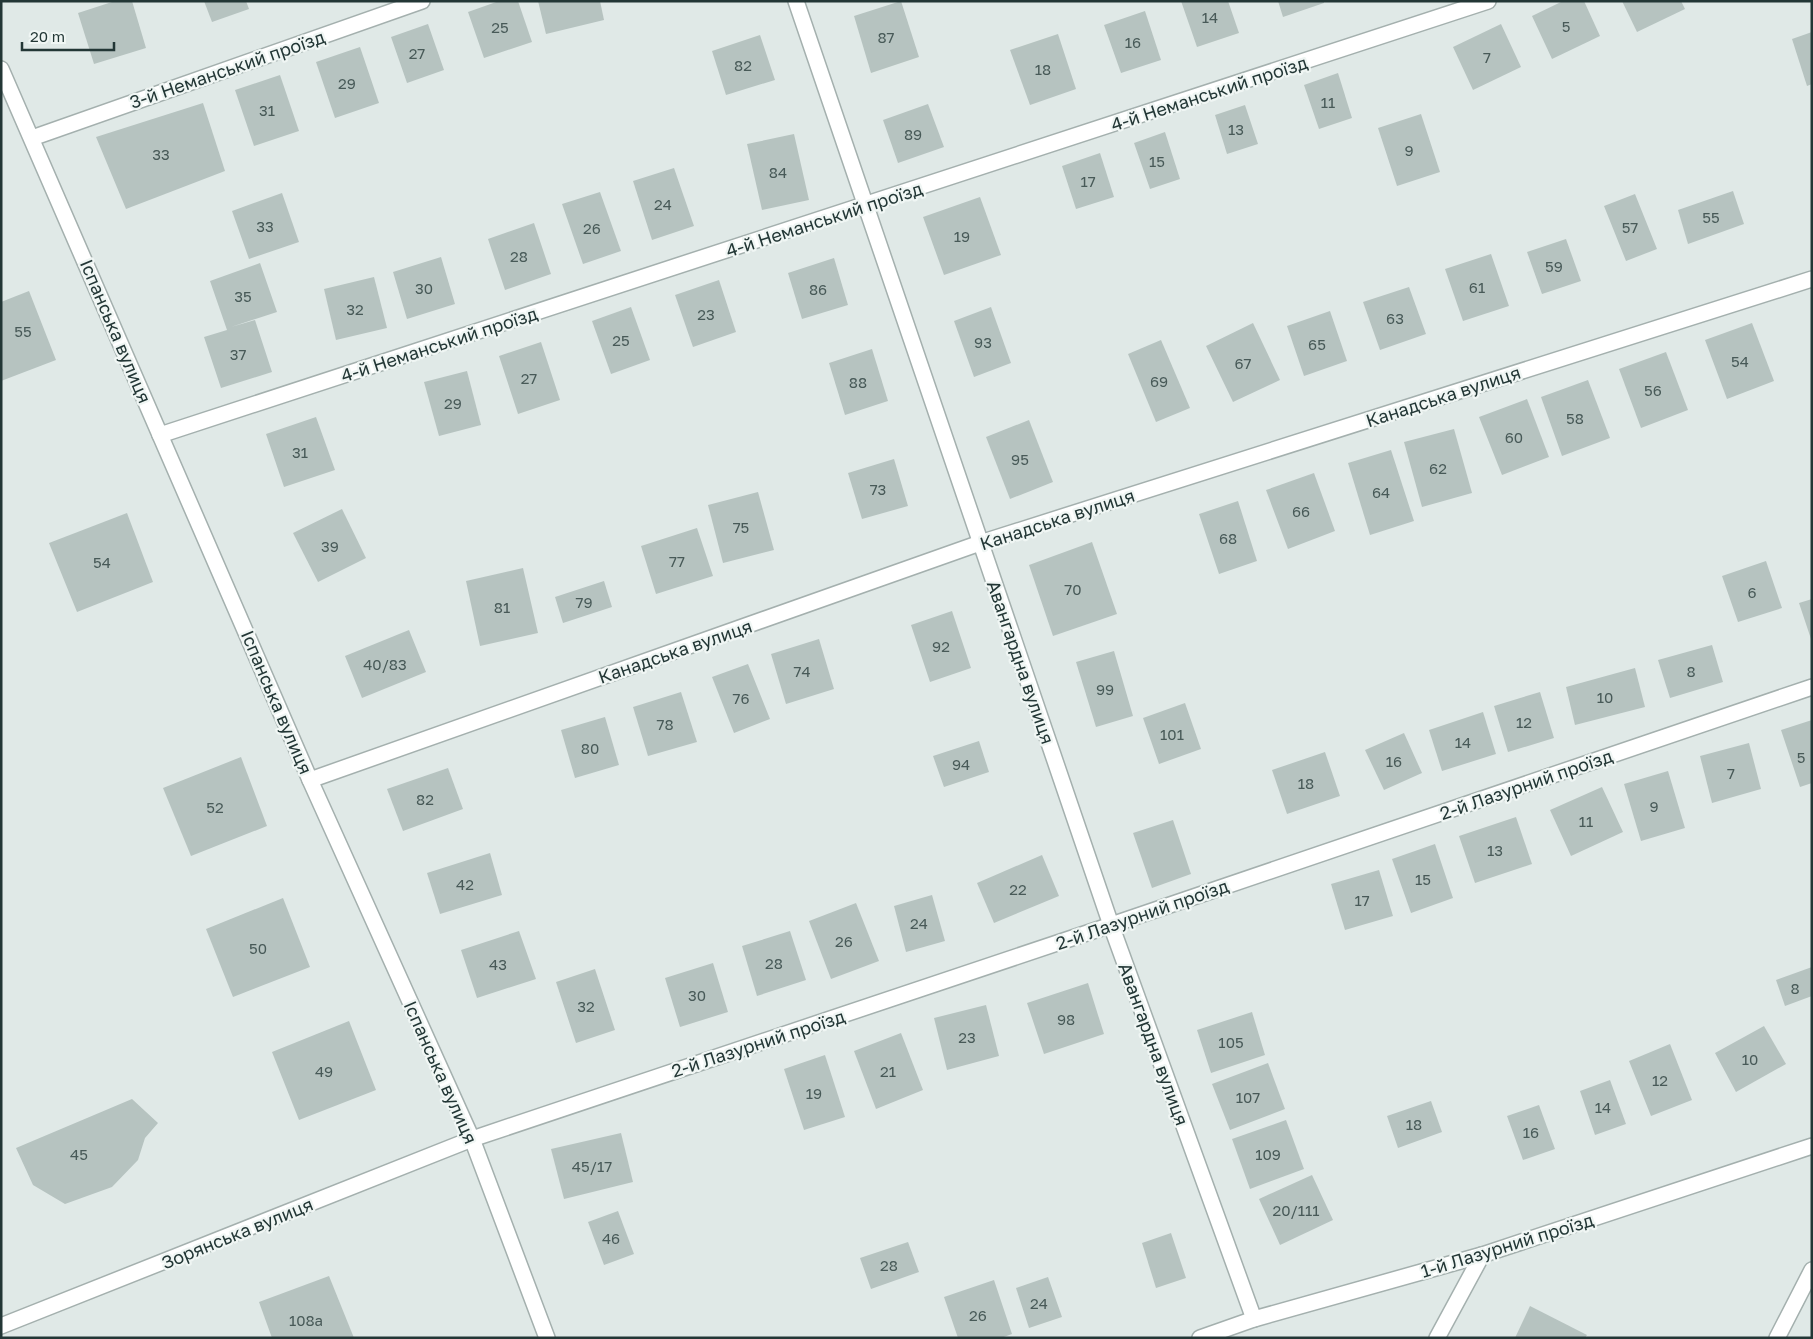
<svg xmlns="http://www.w3.org/2000/svg" width="1813" height="1339" font-family="'Golos Text',sans-serif">
	<rect width="100%" height="100%" fill="#e0e9e7"/>
	<g fill="#b6c3c0">
		<polygon points="115,1 132,1 146,48 94,64 78,13"/>
		<polygon points="204,1 246,1 249,9 212,22"/>
		<polygon points="499,1 518,1 532,42 484,58 468,12"/>
		<polygon points="538,1 600,1 604,20 546,34"/>
		<polygon points="901,1 919,57 871,73 854,16"/>
		<polygon points="1181,1 1228,1 1239,33 1197,47"/>
		<polygon points="1278,1 1324,1 1324,3 1283,17"/>
		<polygon points="1563,1 1584,1 1600,36 1552,59 1532,16"/>
		<polygon points="1622,1 1681,1 1685,9 1637,32"/>
		<polygon points="1145,11 1161,60 1121,73 1104,25"/>
		<polygon points="428,24 444,70 407,83 391,37"/>
		<polygon points="1501,24 1521,67 1473,90 1453,47"/>
		<polygon points="1812,32 1812,84 1807,86 1792,39"/>
		<polygon points="1058,34 1076,89 1030,105 1010,50"/>
		<polygon points="760,35 775,80 726,95 712,51"/>
		<polygon points="360,47 379,103 335,118 316,62"/>
		<polygon points="1338,73 1352,118 1319,129 1304,85"/>
		<polygon points="280,75 299,131 254,146 235,90"/>
		<polygon points="203,103 225,171 126,209 96,137"/>
		<polygon points="928,104 944,147 898,163 883,120"/>
		<polygon points="1245,105 1258,144 1227,154 1215,115"/>
		<polygon points="1421,114 1440,172 1397,186 1378,128"/>
		<polygon points="1165,132 1180,179 1150,189 1134,143"/>
		<polygon points="794,134 809,200 762,210 747,144"/>
		<polygon points="1100,153 1114,197 1076,209 1062,166"/>
		<polygon points="674,168 694,226 652,240 633,181"/>
		<polygon points="1733,191 1744,224 1688,244 1678,210"/>
		<polygon points="600,192 621,251 583,264 562,204"/>
		<polygon points="282,193 299,242 249,259 232,211"/>
		<polygon points="1635,194 1657,249 1626,261 1604,206"/>
		<polygon points="980,197 1001,255 944,275 923,217"/>
		<polygon points="534,223 551,274 505,290 488,239"/>
		<polygon points="1566,239 1581,281 1542,294 1527,252"/>
		<polygon points="1491,254 1509,306 1463,321 1445,269"/>
		<polygon points="441,257 455,304 407,319 393,272"/>
		<polygon points="834,258 848,305 802,319 788,273"/>
		<polygon points="260,263 277,312 231,327 255,320 272,372 221,388 204,337 227,330 210,281"/>
		<polygon points="374,277 387,328 336,340 324,289"/>
		<polygon points="719,280 736,332 693,347 675,295"/>
		<polygon points="1409,287 1426,334 1380,350 1363,302"/>
		<polygon points="29,291 56,360 1,381 1,302"/>
		<polygon points="631,307 650,360 611,374 592,321"/>
		<polygon points="991,307 1011,363 974,377 954,321"/>
		<polygon points="1330,311 1347,361 1304,376 1287,326"/>
		<polygon points="1253,323 1280,380 1233,402 1206,346"/>
		<polygon points="1752,323 1774,381 1727,399 1705,340"/>
		<polygon points="1161,340 1190,408 1156,422 1128,354"/>
		<polygon points="541,342 560,400 518,414 499,356"/>
		<polygon points="872,349 888,401 845,415 829,363"/>
		<polygon points="1666,352 1688,410 1641,428 1619,369"/>
		<polygon points="467,371 481,425 439,436 424,382"/>
		<polygon points="1588,380 1610,438 1562,456 1541,397"/>
		<polygon points="1527,399 1549,457 1502,475 1479,417"/>
		<polygon points="316,417 335,470 284,487 266,434"/>
		<polygon points="1029,420 1053,482 1010,499 986,437"/>
		<polygon points="1454,429 1472,493 1422,507 1404,442"/>
		<polygon points="1391,450 1414,521 1370,535 1348,463"/>
		<polygon points="894,459 908,506 862,519 848,473"/>
		<polygon points="1314,473 1335,531 1288,549 1266,490"/>
		<polygon points="758,492 774,550 723,563 708,505"/>
		<polygon points="1238,501 1257,561 1219,574 1199,514"/>
		<polygon points="342,509 366,558 318,582 293,533"/>
		<polygon points="127,513 153,582 77,612 49,543"/>
		<polygon points="697,528 713,576 656,594 641,546"/>
		<polygon points="1092,542 1117,614 1053,636 1029,565"/>
		<polygon points="1766,561 1782,608 1738,622 1722,576"/>
		<polygon points="523,568 538,633 480,646 466,581"/>
		<polygon points="604,581 612,607 563,623 555,597"/>
		<polygon points="1812,599 1812,639 1811,639 1799,603"/>
		<polygon points="952,611 971,668 930,682 911,625"/>
		<polygon points="409,630 426,672 362,698 345,656"/>
		<polygon points="819,639 834,689 786,704 771,654"/>
		<polygon points="1712,645 1723,682 1670,698 1658,660"/>
		<polygon points="1114,651 1133,716 1096,727 1076,662"/>
		<polygon points="748,664 770,719 734,733 712,677"/>
		<polygon points="1635,668 1645,707 1575,725 1566,687"/>
		<polygon points="681,692 697,742 648,756 633,707"/>
		<polygon points="1540,692 1554,738 1508,752 1494,706"/>
		<polygon points="1185,703 1201,749 1159,764 1143,718"/>
		<polygon points="1483,712 1496,754 1442,771 1429,730"/>
		<polygon points="605,717 619,765 575,778 561,730"/>
		<polygon points="1812,720 1812,783 1800,787 1781,730"/>
		<polygon points="1404,733 1422,773 1384,790 1365,750"/>
		<polygon points="979,741 989,772 944,787 933,756"/>
		<polygon points="1749,743 1761,789 1712,803 1700,756"/>
		<polygon points="1325,752 1340,796 1287,814 1272,770"/>
		<polygon points="241,757 267,826 191,856 163,788"/>
		<polygon points="448,768 463,809 403,831 387,789"/>
		<polygon points="1668,771 1685,828 1641,841 1624,784"/>
		<polygon points="1602,787 1623,832 1571,856 1550,810"/>
		<polygon points="1516,817 1532,864 1475,883 1459,836"/>
		<polygon points="1173,820 1191,874 1152,888 1133,833"/>
		<polygon points="1435,844 1453,898 1411,913 1392,859"/>
		<polygon points="490,853 502,895 440,914 427,873"/>
		<polygon points="1042,855 1059,896 994,923 977,883"/>
		<polygon points="1379,870 1393,916 1345,930 1331,884"/>
		<polygon points="932,895 945,941 906,952 894,906"/>
		<polygon points="283,898 310,967 233,997 206,929"/>
		<polygon points="856,903 879,961 831,979 809,921"/>
		<polygon points="519,931 536,979 477,998 461,950"/>
		<polygon points="790,931 806,980 757,996 742,946"/>
		<polygon points="713,963 728,1012 680,1027 665,978"/>
		<polygon points="1812,967 1812,996 1785,1006 1776,980"/>
		<polygon points="595,969 615,1030 576,1043 556,982"/>
		<polygon points="1088,983 1104,1034 1044,1054 1027,1003"/>
		<polygon points="986,1005 999,1056 947,1070 934,1018"/>
		<polygon points="1252,1012 1265,1055 1211,1073 1197,1030"/>
		<polygon points="349,1021 376,1090 299,1120 272,1052"/>
		<polygon points="1764,1026 1786,1064 1736,1092 1715,1053"/>
		<polygon points="901,1033 923,1090 876,1109 854,1051"/>
		<polygon points="1670,1044 1692,1100 1651,1116 1629,1061"/>
		<polygon points="825,1055 845,1117 804,1130 784,1069"/>
		<polygon points="1268,1063 1285,1109 1230,1130 1212,1084"/>
		<polygon points="1610,1080 1626,1124 1595,1135 1580,1091"/>
		<polygon points="132,1099 158,1123 145,1138 138,1160 112,1187 65,1204 33,1185 16,1148"/>
		<polygon points="1431,1101 1442,1132 1398,1148 1387,1116"/>
		<polygon points="1539,1105 1555,1149 1523,1160 1507,1116"/>
		<polygon points="1286,1120 1304,1169 1250,1189 1232,1139"/>
		<polygon points="621,1133 633,1182 564,1199 551,1149"/>
		<polygon points="1312,1175 1333,1220 1280,1245 1259,1199"/>
		<polygon points="618,1211 634,1254 604,1265 588,1222"/>
		<polygon points="1171,1233 1186,1278 1156,1288 1142,1243"/>
		<polygon points="908,1242 919,1272 871,1289 860,1258"/>
		<polygon points="329,1276 354,1338 272,1338 259,1302"/>
		<polygon points="1048,1277 1062,1317 1029,1328 1016,1288"/>
		<polygon points="994,1280 1012,1334 1001,1338 958,1338 944,1297"/>
		<polygon points="1530,1306 1587,1335 1585,1338 1515,1338"/>
	</g>
	<g fill="none" stroke-linecap="round" stroke-linejoin="round">
		<defs>
			<g id="service">
				<polyline points="1437,1338 1482,1255"/>
				<polyline points="1777,1338 1812,1270"/>
			</g>
			<g id="minor">
				<polyline points="796,1 1111,925 1254,1319"/>
				<polyline points="1,69 310,780 472,1139 547,1338"/>
				<polyline points="32,138 422,1"/>
				<polyline points="160,435 1488,1"/>
				<polyline points="310,780 980,543 1812,279"/>
				<polyline points="1,1326 472,1139 1111,925 1812,687"/>
				<polyline points="1200,1338 1254,1319 1482,1255 1812,1146"/>
			</g>
		</defs>
		<use href="#service" stroke="#a4b0ae" stroke-width="18"/>
		<use href="#minor" stroke="#a4b0ae" stroke-width="18"/>
		<use href="#service" stroke="#fff" stroke-width="15"/>
		<use href="#minor" stroke="#fff" stroke-width="15"/>
	</g>
	<g text-anchor="middle" dominant-baseline="central" stroke-width="4.5" stroke-linejoin="round" paint-order="stroke">
		<g font-size="15" fill="#485a58">
			<text x="1210" y="17">14</text>
			<text x="1566" y="26">5</text>
			<text x="500" y="27">25</text>
			<text x="886" y="37">87</text>
			<text x="1133" y="42">16</text>
			<text x="417" y="53">27</text>
			<text x="1487" y="57">7</text>
			<text x="743" y="65">82</text>
			<text x="1043" y="69">18</text>
			<text x="347" y="83">29</text>
			<text x="1328" y="102">11</text>
			<text x="267" y="110">31</text>
			<text x="1236" y="129">13</text>
			<text x="913" y="134">89</text>
			<text x="1409" y="150">9</text>
			<text x="161" y="154">33</text>
			<text x="1157" y="161">15</text>
			<text x="778" y="172">84</text>
			<text x="1088" y="181">17</text>
			<text x="663" y="204">24</text>
			<text x="1711" y="217">55</text>
			<text x="265" y="226">33</text>
			<text x="1630" y="227">57</text>
			<text x="592" y="228">26</text>
			<text x="962" y="236">19</text>
			<text x="519" y="256">28</text>
			<text x="1554" y="266">59</text>
			<text x="1477" y="287">61</text>
			<text x="424" y="288">30</text>
			<text x="818" y="289">86</text>
			<text x="243" y="296">35</text>
			<text x="355" y="309">32</text>
			<text x="706" y="314">23</text>
			<text x="1395" y="318">63</text>
			<text x="23" y="331">55</text>
			<text x="621" y="340">25</text>
			<text x="983" y="342">93</text>
			<text x="1317" y="344">65</text>
			<text x="238" y="354">37</text>
			<text x="1740" y="361">54</text>
			<text x="1243" y="363">67</text>
			<text x="529" y="378">27</text>
			<text x="1159" y="381">69</text>
			<text x="858" y="382">88</text>
			<text x="1653" y="390">56</text>
			<text x="453" y="403">29</text>
			<text x="1575" y="418">58</text>
			<text x="1514" y="437">60</text>
			<text x="300" y="452">31</text>
			<text x="1020" y="459">95</text>
			<text x="1438" y="468">62</text>
			<text x="878" y="489">73</text>
			<text x="1381" y="492">64</text>
			<text x="1301" y="511">66</text>
			<text x="741" y="527">75</text>
			<text x="1228" y="538">68</text>
			<text x="330" y="546">39</text>
			<text x="677" y="561">77</text>
			<text x="102" y="562">54</text>
			<text x="1073" y="589">70</text>
			<text x="1752" y="592">6</text>
			<text x="584" y="602">79</text>
			<text x="502" y="607">81</text>
			<text x="941" y="646">92</text>
			<text x="385" y="664">40/83</text>
			<text x="802" y="671">74</text>
			<text x="1691" y="671">8</text>
			<text x="1105" y="689">99</text>
			<text x="1605" y="697">10</text>
			<text x="741" y="698">76</text>
			<text x="1524" y="722">12</text>
			<text x="665" y="724">78</text>
			<text x="1172" y="734">101</text>
			<text x="1463" y="742">14</text>
			<text x="590" y="748">80</text>
			<text x="1801" y="757">5</text>
			<text x="1394" y="761">16</text>
			<text x="961" y="764">94</text>
			<text x="1731" y="773">7</text>
			<text x="1306" y="783">18</text>
			<text x="425" y="799">82</text>
			<text x="1654" y="806">9</text>
			<text x="215" y="807">52</text>
			<text x="1586" y="821">11</text>
			<text x="1495" y="850">13</text>
			<text x="1423" y="879">15</text>
			<text x="465" y="884">42</text>
			<text x="1018" y="889">22</text>
			<text x="1362" y="900">17</text>
			<text x="919" y="923">24</text>
			<text x="844" y="941">26</text>
			<text x="258" y="948">50</text>
			<text x="774" y="963">28</text>
			<text x="498" y="964">43</text>
			<text x="1795" y="988">8</text>
			<text x="697" y="995">30</text>
			<text x="586" y="1006">32</text>
			<text x="1066" y="1019">98</text>
			<text x="967" y="1037">23</text>
			<text x="1231" y="1042">105</text>
			<text x="1750" y="1059">10</text>
			<text x="324" y="1071">49</text>
			<text x="888" y="1071">21</text>
			<text x="1660" y="1080">12</text>
			<text x="814" y="1093">19</text>
			<text x="1248" y="1097">107</text>
			<text x="1603" y="1107">14</text>
			<text x="1414" y="1124">18</text>
			<text x="1531" y="1132">16</text>
			<text x="79" y="1154">45</text>
			<text x="1268" y="1154">109</text>
			<text x="592" y="1166">45/17</text>
			<text x="1296" y="1210">20/111</text>
			<text x="611" y="1238">46</text>
			<text x="889" y="1265">28</text>
			<text x="1039" y="1303">24</text>
			<text x="978" y="1315">26</text>
			<text x="306" y="1320">108а</text>
		</g>
		<g font-size="18" fill="#233736" stroke="#f0f6f4">
			<text transform="translate(227 69) rotate(-19)">3-й Неманський проїзд</text>
			<text transform="translate(1209 93) rotate(-18)">4-й Неманський проїзд</text>
			<text transform="translate(824 219) rotate(-18)">4-й Неманський проїзд</text>
			<text transform="translate(116 331) rotate(67)">Іспанська вулиця</text>
			<text transform="translate(439 344) rotate(-18)">4-й Неманський проїзд</text>
			<text transform="translate(1443 396) rotate(-18)">Канадська вулиця</text>
			<text transform="translate(1057 519) rotate(-18)">Канадська вулиця</text>
			<text transform="translate(675 651) rotate(-19)">Канадська вулиця</text>
			<text transform="translate(1021 662) rotate(71)">Авангардна вулиця</text>
			<text transform="translate(277 702) rotate(67)">Іспанська вулиця</text>
			<text transform="translate(1526 784) rotate(-19)">2-й Лазурний проїзд</text>
			<text transform="translate(1142 914) rotate(-19)">2-й Лазурний проїзд</text>
			<text transform="translate(758 1043) rotate(-18)">2-й Лазурний проїзд</text>
			<text transform="translate(1154 1044) rotate(70)">Авангардна вулиця</text>
			<text transform="translate(441 1072) rotate(66)">Іспанська вулиця</text>
			<text transform="translate(237 1233) rotate(-22)">Зорянська вулиця</text>
			<text transform="translate(1507 1245) rotate(-17)">1-й Лазурний проїзд</text>
		</g>
	</g>
	<rect width="1813" height="1339" fill="none" stroke="#233736" stroke-width="5"/>
	<path d="M22 42v8h92v-8" fill="none" stroke="#233736" stroke-width="2.5"/>
	<text x="30" y="42" font-size="15" fill="#233736" stroke="#f0f6f4" stroke-width="4" paint-order="stroke">20 m</text>
</svg>
